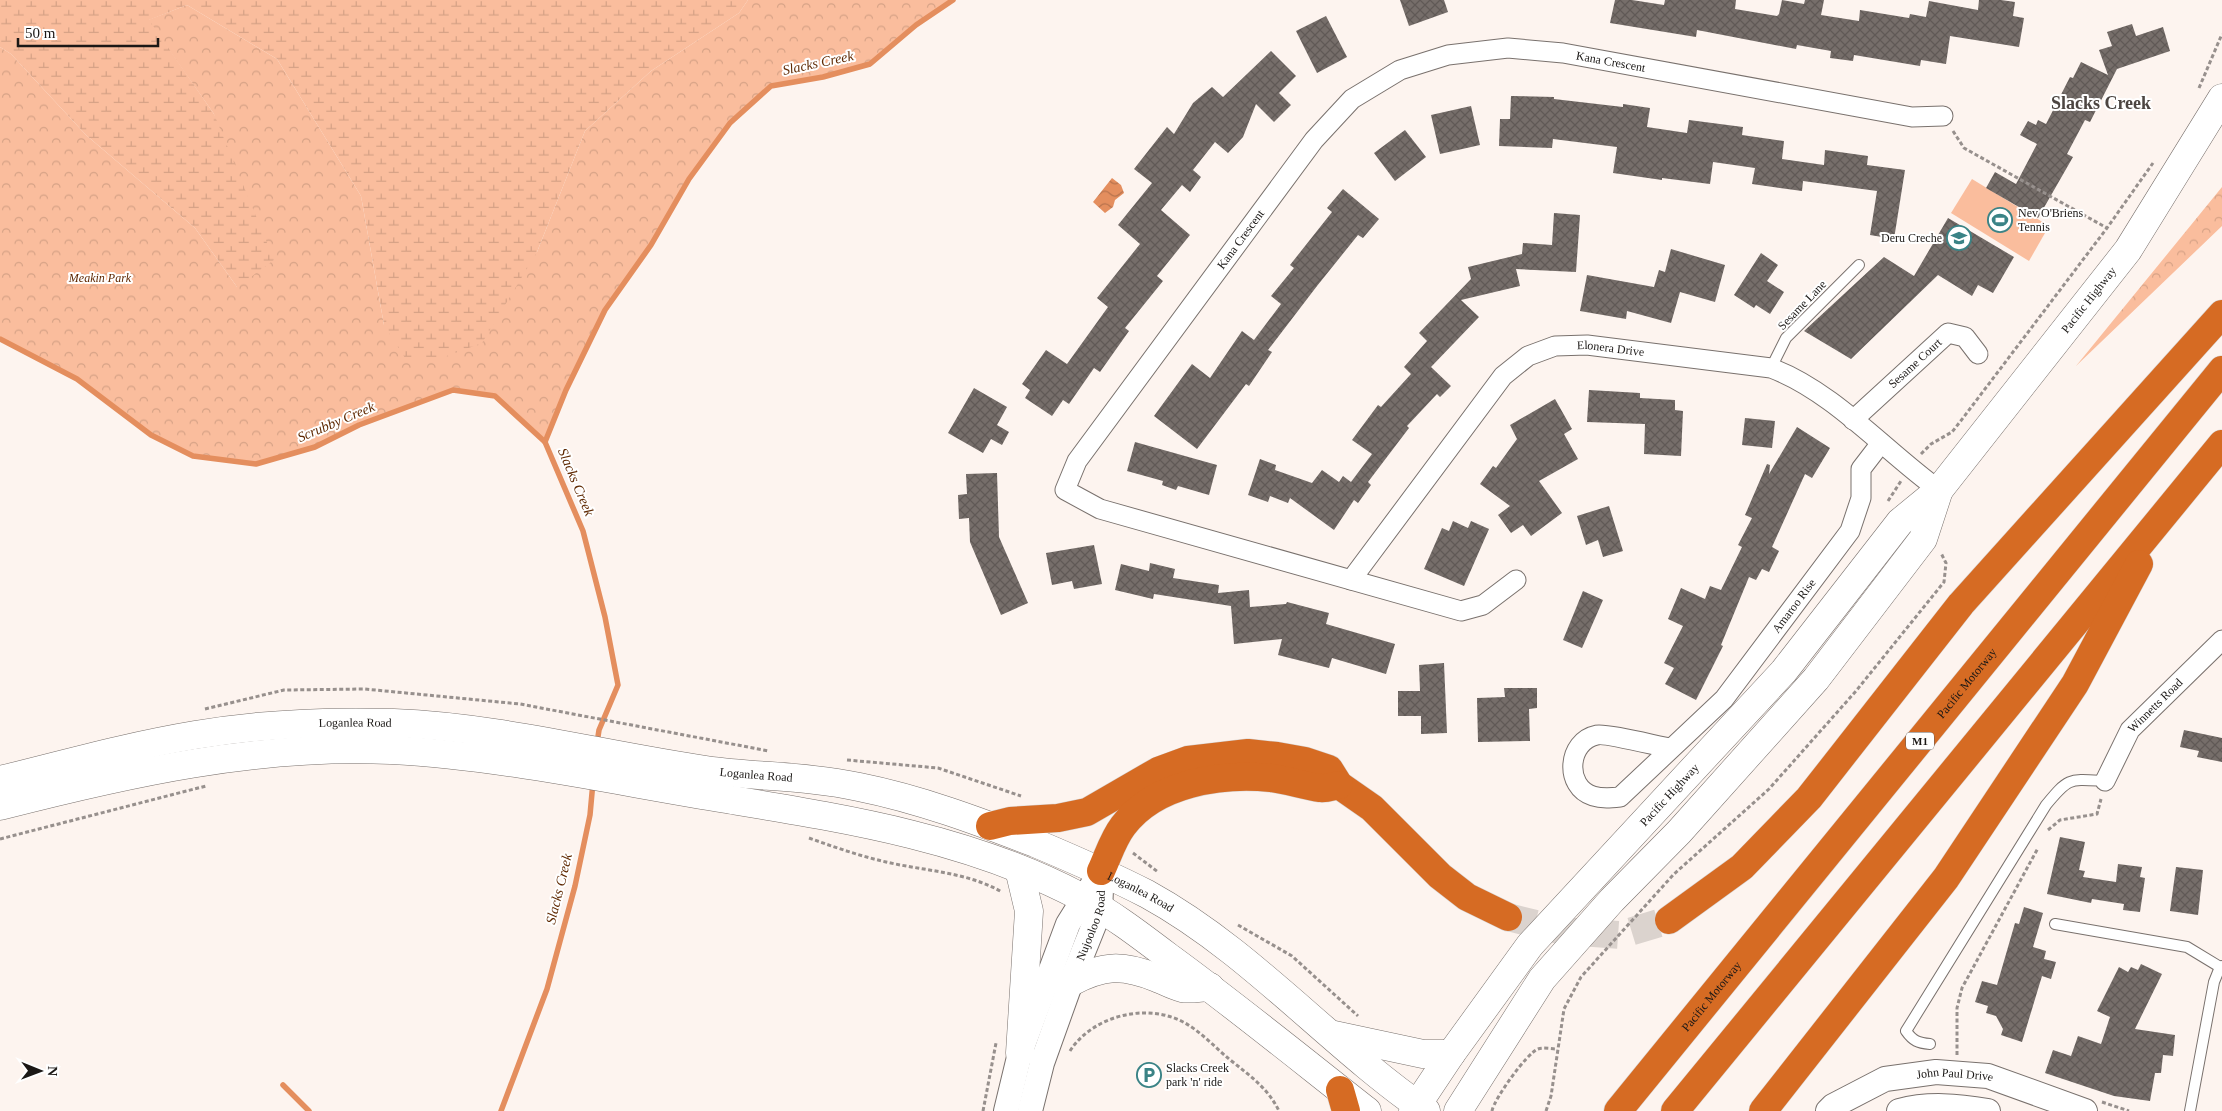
<svg xmlns="http://www.w3.org/2000/svg" width="2222" height="1111" font-family="'Times New Roman',serif">
	<defs>
		<pattern id="forest-crowns" width="20" height="18" patternUnits="userSpaceOnUse" patternTransform="scale(1.25)"><rect width="20" height="18" fill="#fabd9d"/><path d="M2 6a3 3 0 1 1 6 0M12 15a3 3 0 1 1 6 0" fill="none" stroke="#d6a286"/></pattern>
		<pattern id="wetland-marsh" width="20" height="14" patternUnits="userSpaceOnUse" patternTransform="scale(1.25)"><rect width="20" height="14" fill="#fabd9d"/><path d="M1 5h8M5 5V1M11 12h8M15 12V8" fill="none" stroke="#d6a286"/></pattern>
		<pattern id="water-waves" width="16" height="10" patternUnits="userSpaceOnUse" patternTransform="scale(1.25)"><rect width="16" height="10" fill="#e48e5e"/><path d="M0 5q4-4 8 0t8 0" fill="none" stroke="#b8734d"/></pattern>
		<pattern id="building-cross-hatch" width="8" height="8" patternUnits="userSpaceOnUse" patternTransform="scale(1.25)"><rect width="8" height="8" fill="#766e6a"/><path d="M0 0l8 8M0 8l8-8" fill="none" stroke="#605956"/></pattern>
	</defs>
	<rect width="100%" height="100%" fill="#fdf4ef"/>
	<g fill="url(#forest-crowns)">
		<polygon points="748,0 953,0 916,25 870,64 823,77 771,86 730,123 689,179 651,245 605,310 566,390 545,442 495,396 453,390 359,425 315,447 256,464 193,456 151,435 77,379 0,339 0,47 11,54 86,135 195,228 237,287 214,114 148,20 187,5 277,59 361,196 384,325 537,252 585,131 651,71 739,13"/>
		<polygon points="2222,186 2222,226 2076,366 2222,187"/>
	</g>
	<polygon fill="url(#wetland-marsh)" points="0,0 748,0 739,13 651,71 585,131 537,252 482,343 444,357 405,358 384,325 361,196 277,59 187,5 149,20 214,114 274,260 237,287 195,228 86,135 11,54 0,47"/>
	<polygon fill="#fabd9d" points="1972,179 2049,226 2029,261 1951,213"/>
	<polygon fill="url(#water-waves)" points="1112,178 1121,185 1124,193 1115,200 1113,207 1105,213 1093,202"/>
	<g fill="none" stroke-linecap="round" stroke-linejoin="round">
		<g stroke="#e48e5e" stroke-width="5.5">
			<polyline points="0,339 77,379 151,435 193,456 256,464 315,447 359,425 453,390 495,396 545,442 583,531 605,617 618,685 599,730 597,743"/>
			<polyline points="545,442 566,390 605,310 651,245 689,179 730,123 771,86 823,77 870,64 916,25 953,0"/>
			<polyline points="283,1085 309,1111"/>
			<polyline points="501,1111 547,989 575,886 590,815 593,782"/>
		</g>
	</g>
	<g fill="url(#building-cross-hatch)">
		<polygon points="1400,0 1444,0 1448,12 1409,26"/>
		<polygon points="1615,0 1632,0 1664,5 1665,0 1736,0 1735,9 1777,16 1779,14 1782,0 1804,4 1805,0 1824,0 1821,15 1859,21 1860,10 1909,18 1910,14 1926,17 1929,1 1978,10 1979,0 2001,0 2015,2 2013,16 2024,18 2019,47 1950,36 1946,64 1921,60 1920,66 1854,55 1853,61 1830,58 1831,51 1797,45 1796,49 1697,30 1696,37 1610,23"/>
		<polygon points="1326,16 1347,57 1317,73 1296,31"/>
		<polygon points="2132,24 2136,36 2163,27 2170,51 2117,69 2090,122 2085,120 2067,154 2073,157 2038,218 1986,188 1995,172 2016,184 2037,144 2020,135 2028,121 2036,125 2038,120 2046,124 2070,77 2073,78 2081,62 2108,75 2099,50 2112,46 2107,32"/>
		<polygon points="1271,51 1296,76 1279,93 1291,105 1274,122 1256,104 1243,137 1228,153 1215,142 1193,170 1201,177 1190,192 1182,185 1161,210 1190,235 1157,276 1163,281 1125,328 1129,331 1100,372 1094,368 1069,404 1063,400 1052,416 1025,398 1030,390 1022,384 1046,350 1067,364 1108,307 1097,298 1140,244 1118,225 1152,183 1134,169 1167,127 1174,134 1193,103 1212,87 1223,97"/>
		<polygon points="1511,96 1554,97 1554,99 1623,107 1623,104 1650,108 1647,127 1687,133 1689,120 1743,127 1742,135 1784,141 1782,159 1824,165 1825,150 1868,156 1867,165 1905,170 1894,239 1870,235 1877,191 1803,181 1802,191 1752,184 1755,168 1713,162 1710,184 1662,178 1662,180 1613,173 1617,147 1553,139 1552,148 1499,146 1500,119 1510,119"/>
		<polygon points="1471,106 1480,145 1440,154 1431,115"/>
		<polygon points="1405,130 1426,157 1395,181 1374,153"/>
		<polygon points="1343,189 1379,219 1363,238 1358,235 1317,286 1268,350 1272,352 1249,386 1246,384 1197,449 1154,416 1192,364 1210,378 1242,331 1254,340 1281,304 1271,296 1294,268 1290,265 1332,212 1327,208"/>
		<polygon points="1554,213 1580,215 1576,272 1516,269 1520,286 1461,300 1479,317 1431,367 1451,386 1440,397 1437,394 1407,426 1409,428 1368,482 1371,485 1358,503 1354,500 1334,530 1290,498 1288,503 1270,496 1268,502 1248,495 1260,459 1276,465 1275,470 1312,483 1322,470 1339,482 1343,476 1351,482 1372,454 1352,440 1378,405 1381,407 1411,374 1404,367 1427,341 1419,333 1471,279 1468,267 1522,254 1523,243 1552,245"/>
		<polygon points="1948,218 2014,257 1993,293 1978,285 1972,296 1938,275 1851,359 1804,331 1884,257 1914,276"/>
		<polygon points="1671,249 1725,265 1715,302 1680,292 1671,323 1627,311 1626,319 1580,311 1587,275 1654,287 1659,270 1665,272"/>
		<polygon points="1761,253 1778,265 1767,281 1784,292 1770,314 1756,305 1754,308 1734,295"/>
		<polygon points="974,388 1007,407 997,425 1009,432 1002,445 991,439 983,453 948,433"/>
		<polygon points="1589,390 1640,393 1640,398 1675,400 1675,410 1683,411 1681,456 1644,454 1645,424 1587,422"/>
		<polygon points="1555,399 1572,429 1564,434 1578,459 1539,481 1562,513 1531,536 1523,525 1511,533 1498,515 1510,506 1480,484 1493,466 1496,468 1517,439 1510,425"/>
		<polygon points="1745,418 1775,421 1772,448 1742,445"/>
		<polygon points="1797,427 1830,448 1812,478 1805,474 1772,547 1779,551 1769,572 1762,569 1756,580 1749,577 1721,645 1723,646 1696,700 1665,684 1674,668 1664,663 1683,626 1668,619 1681,588 1705,599 1710,586 1721,590 1742,547 1738,545 1752,518 1745,515 1767,464 1770,465 1769,474"/>
		<polygon points="1135,442 1217,465 1209,495 1178,486 1176,490 1162,485 1163,481 1127,471"/>
		<polygon points="997,473 999,537 1028,603 1001,615 970,542 969,518 959,519 958,495 967,494 966,474"/>
		<polygon points="1609,506 1623,551 1603,557 1598,540 1586,545 1577,516"/>
		<polygon points="1453,521 1468,528 1471,521 1489,529 1464,586 1424,569 1442,528 1449,531"/>
		<polygon points="1094,545 1102,584 1074,589 1072,581 1052,585 1046,553"/>
		<polygon points="1150,563 1175,569 1173,578 1219,585 1218,593 1249,590 1250,607 1286,604 1287,602 1329,613 1326,624 1395,644 1386,674 1332,658 1329,668 1278,655 1282,639 1234,644 1231,606 1154,594 1153,599 1115,590 1121,564 1149,571"/>
		<polygon points="1583,591 1603,600 1582,648 1563,640"/>
		<polygon points="1444,663 1447,733 1421,734 1421,716 1398,716 1398,691 1420,691 1419,665"/>
		<polygon points="1504,688 1537,688 1537,708 1529,709 1530,741 1478,742 1477,698 1505,697"/>
		<polygon points="2184,730 2222,738 2222,762 2197,757 2199,751 2180,747"/>
		<polygon points="2060,837 2085,842 2079,870 2085,871 2083,877 2116,882 2118,864 2142,867 2140,877 2145,878 2140,912 2123,910 2124,904 2092,899 2091,903 2047,894"/>
		<polygon points="2176,867 2203,870 2198,915 2170,911"/>
		<polygon points="2024,907 2043,913 2033,947 2046,951 2044,959 2056,962 2051,979 2042,976 2022,1042 2001,1035 2003,1029 1996,1016 1986,1013 1988,1006 1975,1002 1982,981 1997,985 2015,923 2019,924"/>
		<polygon points="2141,964 2162,974 2135,1029 2175,1035 2173,1056 2163,1055 2161,1073 2155,1073 2150,1101 2114,1096 2045,1073 2053,1050 2071,1056 2078,1036 2101,1044 2110,1017 2097,1011 2119,967 2128,972 2131,967 2138,970"/>
	</g>
	<g fill="none" stroke-linecap="round" stroke-linejoin="round">
		<polyline stroke="#dbd3ce" stroke-width="28" stroke-dasharray="28 14" stroke-linecap="butt" points="1508,917 1563,931 1620,935 1669,920"/>
		<defs>
			<g id="service">
				<polyline points="1771,368 1786,338 1859,265"/>
				<polyline points="2055,924 2187,947 2220,967"/>
				<path d="M1930 1044C1918 1043 1913 1041 1906 1031L2046 805C2069 777 2069 779 2105 781"/>
				<polyline points="2190,1111 2214,982 2220,967 2222,966"/>
			</g>
			<g id="minor">
				<path id="s1" d="M1853 420 1948 333 1965 337 1978 354"/>
				<path id="s2" d="M1351 580 1503 376 1528 356 1555 346 1587 345 1771 368C1833 391 1885 451 1939 490"/>
				<path id="s3" d="M1516 580 1483 605 1461 611 1100 509 1065 490 1077 461 1314 140 1352 99 1400 70 1448 55 1508 48 1563 53 1912 117 1943 116"/>
				<path id="s4" d="M1670 748C1658 746 1605 733 1597 735 1567 741 1564 787 1593 796 1602 799 1611 798 1620 797L1724 699 1850 531 1861 498V469L1881 443"/>
				<path id="s5" d="M2105 781 2130 730 2222 640"/>
			</g>
			<g id="tertiary">
				<polyline points="1006,1111 1020,1053 1068,924 1101,871"/>
				<path id="s6" d="M1030 1111 1042 1063 1071 982 1100 910 1101 890"/>
				<path id="s7" d="M1828 1111 1833 1106 1885 1079 1936 1072 1988 1076 2085 1111"/>
				<path d="M1899 1111C1929 1103 1958 1106 1988 1111"/>
			</g>
			<g id="secondary">
				<path id="s8" d="M0 780C65 764 129 746 195 735 260 724 329 721 394 723 499 727 603 755 706 770 757 777 809 776 859 787 919 799 978 821 1035 843 1073 859 1110 875 1147 894 1251 951 1329 1044 1426 1111"/>
				<path d="M0 806C128 773 258 744 391 750 504 756 615 781 726 799 847 819 969 838 1079 896 1111 913 1141 936 1170 958 1237 1007 1302 1060 1367 1111"/>
				<polyline points="1019,869 1029,911 1020,1053"/>
				<path d="M1071 982C1104 965 1122 964 1157 978 1165 981 1174 986 1182 988 1191 990 1201 987 1210 987"/>
				<polyline points="1334,1035 1423,1054 1451,1054"/>
				<path id="s9" d="M1413 1111 1451 1054 1530 945 1784 671 1900 522 1939 490 2128 250 2222 98"/>
				<polyline points="1458,1111 1542,979 1612,900 1679,832 1816,679 1923,539 1939,490"/>
			</g>
			<g id="motorway">
				<polyline points="990,826 1010,821 1058,818 1087,812 1158,771 1188,760 1248,753 1277,756 1305,761 1329,769 1339,785 1372,808 1440,876 1467,897 1508,917"/>
				<path d="M1101 871C1108 856 1113 839 1123 826 1155 783 1221 773 1271 778 1288 780 1304 786 1320 788 1326 789 1333 786 1339 785"/>
				<polyline points="1669,920 1742,867 1809,798 1961,604 2222,314"/>
				<polyline points="1340,1090 1346,1111"/>
				<path id="s10" d="M1618 1111 2222 370"/>
				<polyline points="1675,1111 2222,444"/>
				<polyline points="1763,1111 1946,878 2075,684 2139,564"/>
			</g>
		</defs>
		<use href="#service" stroke="#79716d" stroke-width="12"/>
		<use href="#minor" stroke="#79716d" stroke-width="21"/>
		<use href="#tertiary" stroke="#79716d" stroke-width="26"/>
		<use href="#secondary" stroke="#79716d" stroke-width="29"/>
		<use href="#motorway" stroke="#d6d5d5" stroke-width="29"/>
		<g stroke="#97908d" stroke-width="3" stroke-dasharray="4 2.5" stroke-linecap="butt">
			<polyline points="2199,88 2222,34"/>
			<polyline points="1953,131 1964,148 2107,228"/>
			<polyline points="1921,454 1931,444 1952,432 1963,418 2107,228 2153,163"/>
			<polyline points="1888,501 1901,481"/>
			<polyline points="205,709 284,690 365,689 520,704 769,751"/>
			<polyline points="847,760 938,768 1021,796"/>
			<polyline points="2048,830 2060,820 2097,814 2101,799"/>
			<path d="M809 838C834 847 860 856 886 862 925 871 967 872 1002 892"/>
			<polyline points="0,839 206,786"/>
			<polyline points="1133,853 1158,872"/>
			<polyline points="1238,925 1292,956 1358,1016"/>
			<path d="M1070 1051C1093 1015 1148 1002 1185 1023 1201 1032 1216 1048 1229 1059 1249 1075 1268 1088 1279 1111"/>
			<polyline points="1957,1055 1957,1008 1962,988 2038,848"/>
			<polyline points="2102,1102 2129,1111"/>
			<polyline points="983,1111 996,1043"/>
			<path d="M1492 1111C1494 1099 1527 1053 1538 1049 1543 1047 1551 1049 1557 1049"/>
			<polyline points="1546,1111 1551,1096 1564,1009 1581,977 1674,874 1769,789 1856,691 1944,582 1946,563 1941,553"/>
		</g>
		<use href="#service" stroke="#fff" stroke-width="10"/>
		<use href="#minor" stroke="#fff" stroke-width="19"/>
		<use href="#tertiary" stroke="#fff" stroke-width="24"/>
		<use href="#secondary" stroke="#fff" stroke-width="28"/>
		<use href="#motorway" stroke="#d66b23" stroke-width="28"/>
	</g>
	<defs>
		<symbol id="stadium-ring" viewBox="-11 -11 22 22"><circle r="9.5" fill="#fff" stroke="#3a8386" stroke-width="1.5"/><path d="M0-5a6.5 5 0 1 0 0 10a6.5 5 0 1 0 0-10ZM-3.5-1.8h7v3.6h-7Z" fill="#3a8386"/></symbol>
		<symbol id="school-ring" viewBox="-11 -11 22 22"><circle r="9.5" fill="#fff" stroke="#3a8386" stroke-width="1.5"/><path d="M0-5L7-2L0 1L-7-2ZM-4 1L0 2.5L4 1V4Q0 6-4 4Z" fill="#3a8386"/></symbol>
		<symbol id="parking-ring" viewBox="-11 -11 22 22"><circle r="9.5" fill="#fff" stroke="#3a8386" stroke-width="1.5"/><path d="M-3.5-5.5H1a3.5 3.5 0 0 1 0 7H-1V5.5H-3.5ZM-1-3.4V-.6H.8a1.4 1.4 0 0 0 0-2.8Z" fill="#3a8386"/></symbol>
	</defs>
	<g fill-rule="evenodd">
		<use href="#stadium-ring" x="1986" y="206" width="28" height="28"/>
		<use href="#school-ring" x="1945" y="224" width="28" height="28"/>
		<use href="#parking-ring" x="1135" y="1061" width="28" height="28"/>
	</g>
	<g text-anchor="middle" dominant-baseline="central" stroke-width="4" stroke-linejoin="round" paint-order="stroke">
		<rect fill="#fff" stroke="#5f5d5c" stroke-width="1" x="1906" y="732.5" width="28" height="17" rx="4"/>
		<g font-size="11" font-weight="bold" fill="#1b1816">
			<text x="1920" y="741">M1</text>
		</g>
		<g font-size="12" fill="#1b1816" stroke="#fff">
			<text stroke="none"><textPath href="#s3" startOffset="1236">Kana Crescent</textPath></text>
			<text stroke="none"><textPath href="#s3" startOffset="786">Kana Crescent</textPath></text>
			<text stroke="none"><textPath href="#s9" startOffset="1058">Pacific Highway</textPath></text>
			<text transform="translate(1802 305) rotate(-46)">Sesame Lane</text>
			<text stroke="none"><textPath href="#s2" startOffset="371">Elonera Drive</textPath></text>
			<text stroke="none"><textPath href="#s1" startOffset="84">Sesame Court</textPath></text>
			<text stroke="none"><textPath href="#s4" startOffset="442">Amaroo Rise</textPath></text>
			<text stroke="none"><textPath href="#s10" startOffset="552">Pacific Motorway</textPath></text>
			<text stroke="none"><textPath href="#s5" startOffset="92">Winnetts Road</textPath></text>
			<text stroke="none"><textPath href="#s8" startOffset="361">Loganlea Road</textPath></text>
			<text stroke="none"><textPath href="#s8" startOffset="766">Loganlea Road</textPath></text>
			<text stroke="none"><textPath href="#s9" startOffset="408">Pacific Highway</textPath></text>
			<text stroke="none"><textPath href="#s8" startOffset="1171">Loganlea Road</textPath></text>
			<text stroke="none"><textPath href="#s6" startOffset="196">Nujooloo Road</textPath></text>
			<text stroke="none"><textPath href="#s10" startOffset="148">Pacific Motorway</textPath></text>
			<text stroke="none"><textPath href="#s7" startOffset="136">John Paul Drive</textPath></text>
		</g>
		<g font-size="12" fill="#1b1816" stroke="#fff" text-anchor="start">
			<text x="2018" y="213">Nev O'Briens<tspan x="2018" dy="14">Tennis</tspan></text>
			<text x="1942" y="238" text-anchor="end">Deru Creche</text>
			<text x="1166" y="1068">Slacks Creek<tspan x="1166" dy="14">park 'n' ride</tspan></text>
		</g>
		<g font-size="12" font-style="italic" fill="#5f2802" stroke="#fff">
			<text x="100" y="278">Meakin Park</text>
		</g>
		<g font-size="14" font-style="italic" fill="#5f2902" stroke="#fff">
			<text transform="translate(818 63) rotate(-12)">Slacks Creek</text>
			<text transform="translate(336 422) rotate(-23)">Scrubby Creek</text>
			<text transform="translate(576 482) rotate(67)">Slacks Creek</text>
			<text transform="translate(559 889) rotate(-76)">Slacks Creek</text>
		</g>
		<g font-size="18" font-weight="bold" fill="#4c4541" stroke="#fff">
			<text x="2101" y="103">Slacks Creek</text>
		</g>
	</g>
	<g transform="translate(40 1071) rotate(91)" stroke="#ffffff" stroke-width="4" paint-order="stroke">
	<path d="M0-4L9 19L0 12L-9 19Z" fill="#1b1816"/>
	<text y="-8" font-size="14" font-weight="bold" text-anchor="middle" fill="#1b1816">N</text>
	</g>
	<path d="M18 38v8h140v-8" fill="none" stroke="#1b1816" stroke-width="2.5"/>
	<text x="25" y="38" font-size="15" fill="#1b1816" stroke="#ffffff" stroke-width="4" paint-order="stroke">50 m</text>
</svg>
